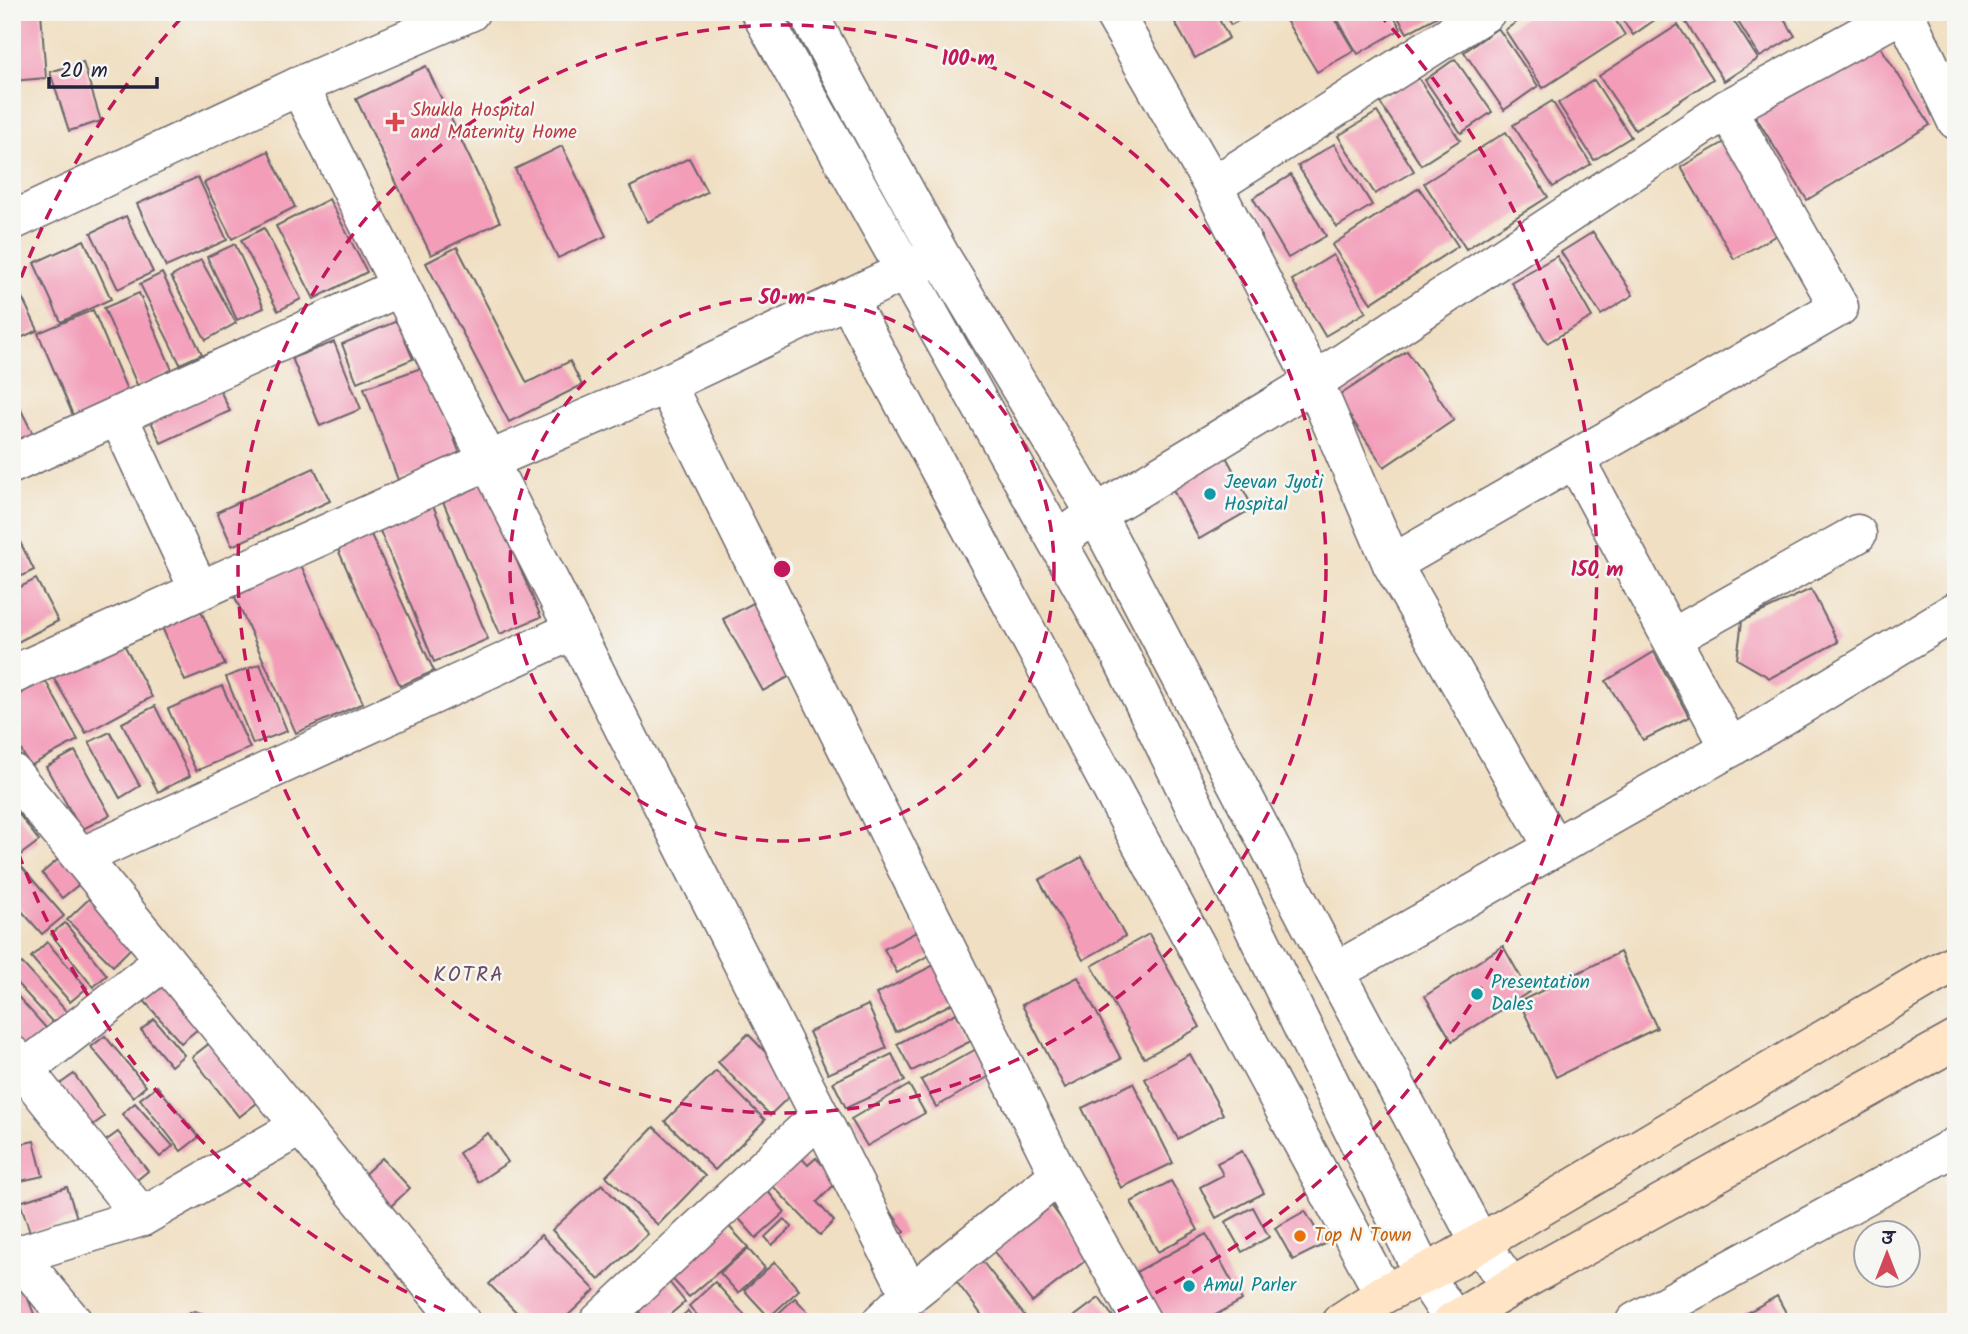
<svg xmlns="http://www.w3.org/2000/svg" width="1968" height="1334" font-family="Kalam,'Playpen Sans Deva',sans-serif">
	<rect width="100%" height="100%" fill="#f6f6f2"/>
	<filter id="ink" filterUnits="userSpaceOnUse"><feTurbulence type="fractalNoise" baseFrequency=".0143" numOctaves="2"/><feDisplacementMap in="SourceGraphic" scale="14" xChannelSelector="R" yChannelSelector="G"/><feConvolveMatrix kernelMatrix="1 2 1 2 8 2 1 2 1" color-interpolation-filters="sRGB"/></filter>
	<filter id="wash" filterUnits="userSpaceOnUse"><feTurbulence type="fractalNoise" baseFrequency=".00686" numOctaves="4" result="noise"/><feDisplacementMap in="SourceGraphic" scale="28" xChannelSelector="R" yChannelSelector="G"/><feGaussianBlur stdDeviation="1.57" result="paint"/><feColorMatrix in="noise" values="0 0 0 0 0 0 0 0 0 0 0 0 0 0 0 0 0 1.4 0 .05"/><feComposite in="paint" operator="in"/></filter>
	<g filter="url(#wash)">
		<rect width="100%" height="100%" fill="#f0dfc2"/>
		<g id="blocks">
			<g fill="#f39db9">
				<polygon points="12,12 41,12 46,78 12,81"/>
				<polygon points="1169,12 1215,12 1229,38 1195,58"/>
				<polygon points="1223,12 1254,12 1231,25"/>
				<polygon points="1281,12 1331,12 1354,51 1317,72"/>
				<polygon points="1333,12 1391,12 1401,29 1358,54"/>
				<polygon points="1395,12 1438,12 1440,15 1407,33"/>
				<polygon points="1532,12 1610,12 1625,35 1543,88 1505,30"/>
				<polygon points="1617,12 1666,12 1633,35"/>
				<polygon points="1697,12 1728,12 1758,59 1724,81 1685,21"/>
				<polygon points="1732,12 1780,12 1795,36 1760,57"/>
				<polygon points="1678,25 1713,79 1635,130 1599,76"/>
				<polygon points="1498,28 1538,86 1504,110 1464,52"/>
				<polygon points="1875,38 1930,125 1807,200 1753,112"/>
				<polygon points="1455,59 1492,112 1461,133 1425,80"/>
				<polygon points="83,62 101,121 69,131 50,72"/>
				<polygon points="426,66 500,222 431,255 356,99"/>
				<polygon points="1417,76 1460,140 1421,165 1379,101"/>
				<polygon points="1594,80 1631,137 1594,160 1558,103"/>
				<polygon points="1552,101 1591,164 1553,187 1513,125"/>
				<polygon points="1377,112 1414,171 1375,194 1338,136"/>
				<polygon points="1506,132 1548,197 1466,249 1424,183"/>
				<polygon points="1730,139 1784,231 1734,259 1681,167"/>
				<polygon points="1334,144 1372,205 1337,227 1298,166"/>
				<polygon points="562,146 606,236 558,258 515,169"/>
				<polygon points="268,151 295,207 232,239 204,183"/>
				<polygon points="689,158 707,192 648,222 630,187"/>
				<polygon points="1291,175 1326,236 1288,258 1253,198"/>
				<polygon points="198,177 227,240 166,267 137,204"/>
				<polygon points="1419,188 1458,246 1371,303 1332,245"/>
				<polygon points="329,199 367,272 314,299 276,226"/>
				<polygon points="126,216 153,272 118,289 91,233"/>
				<polygon points="264,228 301,299 278,311 241,240"/>
				<polygon points="1593,232 1633,295 1601,315 1561,252"/>
				<polygon points="84,240 111,299 61,322 34,263"/>
				<polygon points="235,244 264,308 237,320 207,257"/>
				<polygon points="457,247 527,383 570,361 582,385 509,422 426,263"/>
				<polygon points="1333,255 1366,312 1325,336 1292,280"/>
				<polygon points="1557,256 1592,317 1547,343 1511,282"/>
				<polygon points="201,260 236,323 206,340 171,277"/>
				<polygon points="162,273 202,354 180,364 140,284"/>
				<polygon points="12,277 38,330 12,342"/>
				<polygon points="139,293 173,372 138,387 104,308"/>
				<polygon points="93,310 130,397 75,420 38,333"/>
				<polygon points="397,321 413,359 357,382 342,344"/>
				<polygon points="334,342 361,409 320,426 292,358"/>
				<polygon points="1407,351 1454,420 1384,467 1337,397"/>
				<polygon points="427,366 461,457 398,480 364,388"/>
				<polygon points="215,380 230,411 161,443 147,413"/>
				<polygon points="12,392 37,442 12,454"/>
				<polygon points="1222,449 1253,508 1199,539 1167,479"/>
				<polygon points="314,468 330,501 232,546 217,512"/>
				<polygon points="482,480 541,617 500,634 441,497"/>
				<polygon points="432,503 488,639 434,662 378,526"/>
				<polygon points="367,526 434,671 400,686 334,541"/>
				<polygon points="19,540 34,570 12,581 12,544"/>
				<polygon points="296,554 363,703 296,733 229,584"/>
				<polygon points="36,579 58,621 12,645 12,591"/>
				<polygon points="1811,589 1838,642 1770,678 1737,659 1742,621"/>
				<polygon points="755,602 794,674 763,691 723,619"/>
				<polygon points="201,611 225,665 185,681 162,627"/>
				<polygon points="121,639 152,697 86,733 53,677"/>
				<polygon points="1654,652 1689,717 1643,740 1606,681"/>
				<polygon points="260,664 287,731 253,744 226,677"/>
				<polygon points="45,680 78,740 30,766 12,734 12,698"/>
				<polygon points="222,686 250,748 196,771 168,709"/>
				<polygon points="155,706 190,776 158,792 122,723"/>
				<polygon points="110,732 140,786 120,798 89,742"/>
				<polygon points="75,751 110,815 81,830 46,767"/>
				<polygon points="12,805 39,841 12,861"/>
				<polygon points="67,852 88,877 62,898 42,873"/>
				<polygon points="1082,857 1125,936 1083,960 1039,880"/>
				<polygon points="20,865 64,916 42,934 12,900 12,871"/>
				<polygon points="92,896 137,942 113,966 67,920"/>
				<polygon points="65,923 107,975 93,987 51,934"/>
				<polygon points="918,931 931,954 897,973 884,949"/>
				<polygon points="1149,934 1200,1027 1144,1058 1092,966"/>
				<polygon points="47,942 87,988 70,1002 31,957"/>
				<polygon points="1503,946 1529,992 1452,1041 1425,996"/>
				<polygon points="1620,952 1657,1028 1556,1077 1519,1002"/>
				<polygon points="22,963 69,1014 56,1026 12,978 12,971"/>
				<polygon points="936,964 955,1002 896,1032 876,994"/>
				<polygon points="162,977 204,1024 181,1043 140,996"/>
				<polygon points="1078,977 1121,1059 1065,1088 1022,1005"/>
				<polygon points="12,990 47,1029 23,1049 12,1037"/>
				<polygon points="868,1005 887,1048 828,1074 809,1032"/>
				<polygon points="956,1013 971,1041 912,1071 897,1044"/>
				<polygon points="154,1019 184,1055 171,1066 141,1030"/>
				<polygon points="748,1034 799,1087 770,1115 718,1062"/>
				<polygon points="105,1036 146,1086 133,1097 91,1047"/>
				<polygon points="215,1039 262,1099 239,1117 192,1057"/>
				<polygon points="980,1047 995,1073 936,1107 921,1080"/>
				<polygon points="892,1054 905,1081 846,1108 833,1082"/>
				<polygon points="1190,1054 1223,1114 1178,1139 1145,1079"/>
				<polygon points="716,1071 765,1120 715,1170 665,1121"/>
				<polygon points="74,1074 104,1117 87,1129 57,1086"/>
				<polygon points="1133,1083 1173,1163 1121,1188 1082,1108"/>
				<polygon points="909,1085 925,1113 867,1146 851,1119"/>
				<polygon points="157,1086 199,1137 181,1151 140,1099"/>
				<polygon points="135,1103 173,1146 160,1157 122,1114"/>
				<polygon points="654,1127 705,1176 658,1225 606,1176"/>
				<polygon points="118,1132 148,1171 131,1185 100,1145"/>
				<polygon points="488,1133 508,1162 478,1182 459,1153"/>
				<polygon points="34,1141 43,1176 12,1183 12,1146"/>
				<polygon points="1242,1151 1264,1193 1216,1218 1200,1187 1223,1175 1217,1163"/>
				<polygon points="796,1152 808,1165 816,1158 838,1181 817,1202 834,1221 820,1235 767,1180"/>
				<polygon points="382,1158 410,1188 388,1209 359,1179"/>
				<polygon points="1171,1181 1198,1230 1158,1252 1131,1202"/>
				<polygon points="602,1184 648,1234 599,1280 552,1230"/>
				<polygon points="67,1187 77,1218 30,1232 20,1202"/>
				<polygon points="765,1188 785,1212 756,1238 735,1214"/>
				<polygon points="1044,1196 1090,1257 1032,1302 986,1241"/>
				<polygon points="1253,1207 1269,1237 1242,1252 1225,1222"/>
				<polygon points="1305,1211 1325,1244 1293,1260 1275,1228"/>
				<polygon points="892,1213 905,1232 895,1239 882,1220"/>
				<polygon points="784,1219 792,1227 772,1245 765,1237"/>
				<polygon points="724,1221 748,1247 689,1297 666,1272"/>
				<polygon points="1206,1234 1242,1300 1203,1322 1163,1322 1136,1272"/>
				<polygon points="541,1235 595,1290 561,1322 526,1322 489,1284"/>
				<polygon points="748,1249 765,1268 738,1293 720,1273"/>
				<polygon points="982,1261 1025,1316 1017,1322 987,1322 956,1281"/>
				<polygon points="775,1262 799,1290 769,1317 744,1290"/>
				<polygon points="19,1275 37,1322 12,1322 12,1277"/>
				<polygon points="666,1278 685,1302 661,1322 647,1322 634,1305"/>
				<polygon points="715,1282 751,1322 703,1322 689,1306"/>
				<polygon points="1777,1296 1791,1322 1730,1322"/>
				<polygon points="795,1298 817,1322 773,1322 771,1320"/>
				<polygon points="1099,1298 1117,1322 1067,1322"/>
				<polygon points="915,1309 925,1322 899,1322"/>
				<polygon points="194,1311 205,1314 210,1322 182,1322 189,1313"/>
				<polygon points="688,1311 696,1322 675,1322"/>
			</g>
		</g>
	</g>
	<g filter="url(#ink)">
		<use href="#blocks" fill-opacity="0" stroke="#6a646a" stroke-width="2"/>
		<g fill="none" stroke-linecap="round" stroke-linejoin="round">
			<defs>
				<g id="minor">
					<polyline points="1113,12 1213,186 1314,382 1392,564 1554,848"/>
					<polyline points="299,86 910,1294"/>
					<polyline points="1213,186 1486,12"/>
					<polyline points="12,221 299,86 470,12"/>
					<polyline points="847,298 1384,1294"/>
					<polyline points="666,384 1059,1175 1142,1322"/>
					<polyline points="118,416 199,590"/>
					<polyline points="1575,459 1730,748"/>
					<polyline points="12,464 400,287"/>
					<polyline points="1057,541 1096,514 1314,382 1727,109 1904,12 1956,120"/>
					<polyline points="1392,564 1839,307 1727,109"/>
					<polyline points="1672,638 1857,534"/>
					<polyline points="12,675 488,461 666,384 935,257"/>
					<polyline points="12,773 461,1322"/>
					<polyline points="81,857 574,630"/>
					<polyline points="1335,972 1730,748 1956,611"/>
					<polyline points="12,1055 142,1217"/>
					<polyline points="12,1073 24,1070 165,960"/>
					<polyline points="17,1255 73,1322"/>
					<polyline points="12,1257 142,1217 301,1126"/>
					<polyline points="599,1322 820,1116"/>
					<polyline points="881,1322 910,1294 1059,1175"/>
					<polyline points="1635,1322 1956,1146"/>
				</g>
				<g id="tertiary">
					<polyline points="760,12 1119,652 1424,1275 1454,1321"/>
					<polyline points="807,12 940,255 1096,514 1335,972 1480,1243 1511,1287"/>
				</g>
				<g id="secondary">
					<polyline points="1341,1322 1384,1294 1453,1259 1933,975 1956,963"/>
					<polyline points="1452,1322 1511,1287 1956,1040"/>
				</g>
			</defs>
			<use href="#minor" stroke="#6a646a" stroke-width="41"/>
			<use href="#tertiary" stroke="#6a646a" stroke-width="41"/>
			<use href="#secondary" stroke="#6a646a" stroke-width="41"/>
			<use href="#minor" stroke="#fff" stroke-width="38"/>
			<use href="#tertiary" stroke="#fff" stroke-width="38"/>
			<use href="#secondary" stroke="#ffe4c6" stroke-width="38"/>
		</g>
	</g>
	<g fill="none" stroke="#c2185b" stroke-width="3.5" stroke-dasharray="12 9">
		<circle cx="782" cy="569" r="272"/>
		<circle cx="782" cy="569" r="544"/>
		<path d="M464 1319A815 815 0 0 1 14 841M14 297A815 815 0 0 1 186 13M1378 13A815 815 0 0 1 1100 1319"/>
	</g>
	<path fill="#e0444e" stroke="#f6f6f2" stroke-width="2.5" d="M391.5 111.5h7v7h7v7h-7v7h-7v-7h-7v-7h7z"/>
	<g fill="#0f9aa8" stroke="#f6f6f2" stroke-width="2.5">
		<circle cx="1210" cy="494" r="7"/>
		<circle cx="1477" cy="994" r="7"/>
		<circle cx="1189" cy="1286" r="7"/>
	</g>
	<circle fill="#e8710a" stroke="#f6f6f2" stroke-width="2.5" cx="1300" cy="1236" r="7"/>
	<g text-anchor="middle" dominant-baseline="central" stroke-width="5" stroke-linejoin="round" paint-order="stroke">
		<g font-size="19" fill="#be3a42" stroke="#f6f6f2" text-anchor="start">
			<text x="411" y="111">Shukla Hospital<tspan x="411" dy="22">and Maternity Home</tspan></text>
		</g>
		<g font-size="19" fill="#0d838f" stroke="#f6f6f2" text-anchor="start">
			<text x="1224" y="483">Jeevan Jyoti<tspan x="1224" dy="22">Hospital</tspan></text>
			<text x="1491" y="983">Presentation<tspan x="1491" dy="22">Dales</tspan></text>
			<text x="1203" y="1286">Amul Parler</text>
		</g>
		<g font-size="19" fill="#c56008" stroke="#f6f6f2" text-anchor="start">
			<text x="1314" y="1236">Top N Town</text>
		</g>
		<g font-size="21" letter-spacing="2" fill="#6b4d67" stroke="#f6f6f2">
			<text x="469" y="975">KOTRA</text>
		</g>
	</g>
	<circle cx="782" cy="569" r="10" fill="#c2185b" stroke="#f6f6f2" stroke-width="3.5"/>
	<g font-size="21" text-anchor="middle" font-weight="bold" fill="#c2185b" stroke="#f6f6f2" stroke-width="5" stroke-linejoin="round" paint-order="stroke">
		<text x="968" y="65">100 m</text>
		<text x="782" y="304">50 m</text>
		<text x="1597" y="576">150 m</text>
	</g>
	<rect width="1968" height="1334" fill="none" stroke="#f6f6f2" stroke-width="42"/>
	<g transform="translate(1887 1254)"><circle r="33" fill="#f6f6f2" stroke="#a1a1a9" stroke-width="2"/>
	<path d="M0-5L12 26L0 18L-12 26Z" fill="#d1495b"/>
	<text y="-10" font-size="19" font-weight="bold" text-anchor="middle" fill="#22223b">उ</text>
	</g>
	<path d="M49 77v10h108v-10" fill="none" stroke="#22223b" stroke-width="3.5"/>
	<text x="60" y="77" font-size="21" fill="#22223b" stroke="#f6f6f2" stroke-width="5" paint-order="stroke">20 m</text>
</svg>
